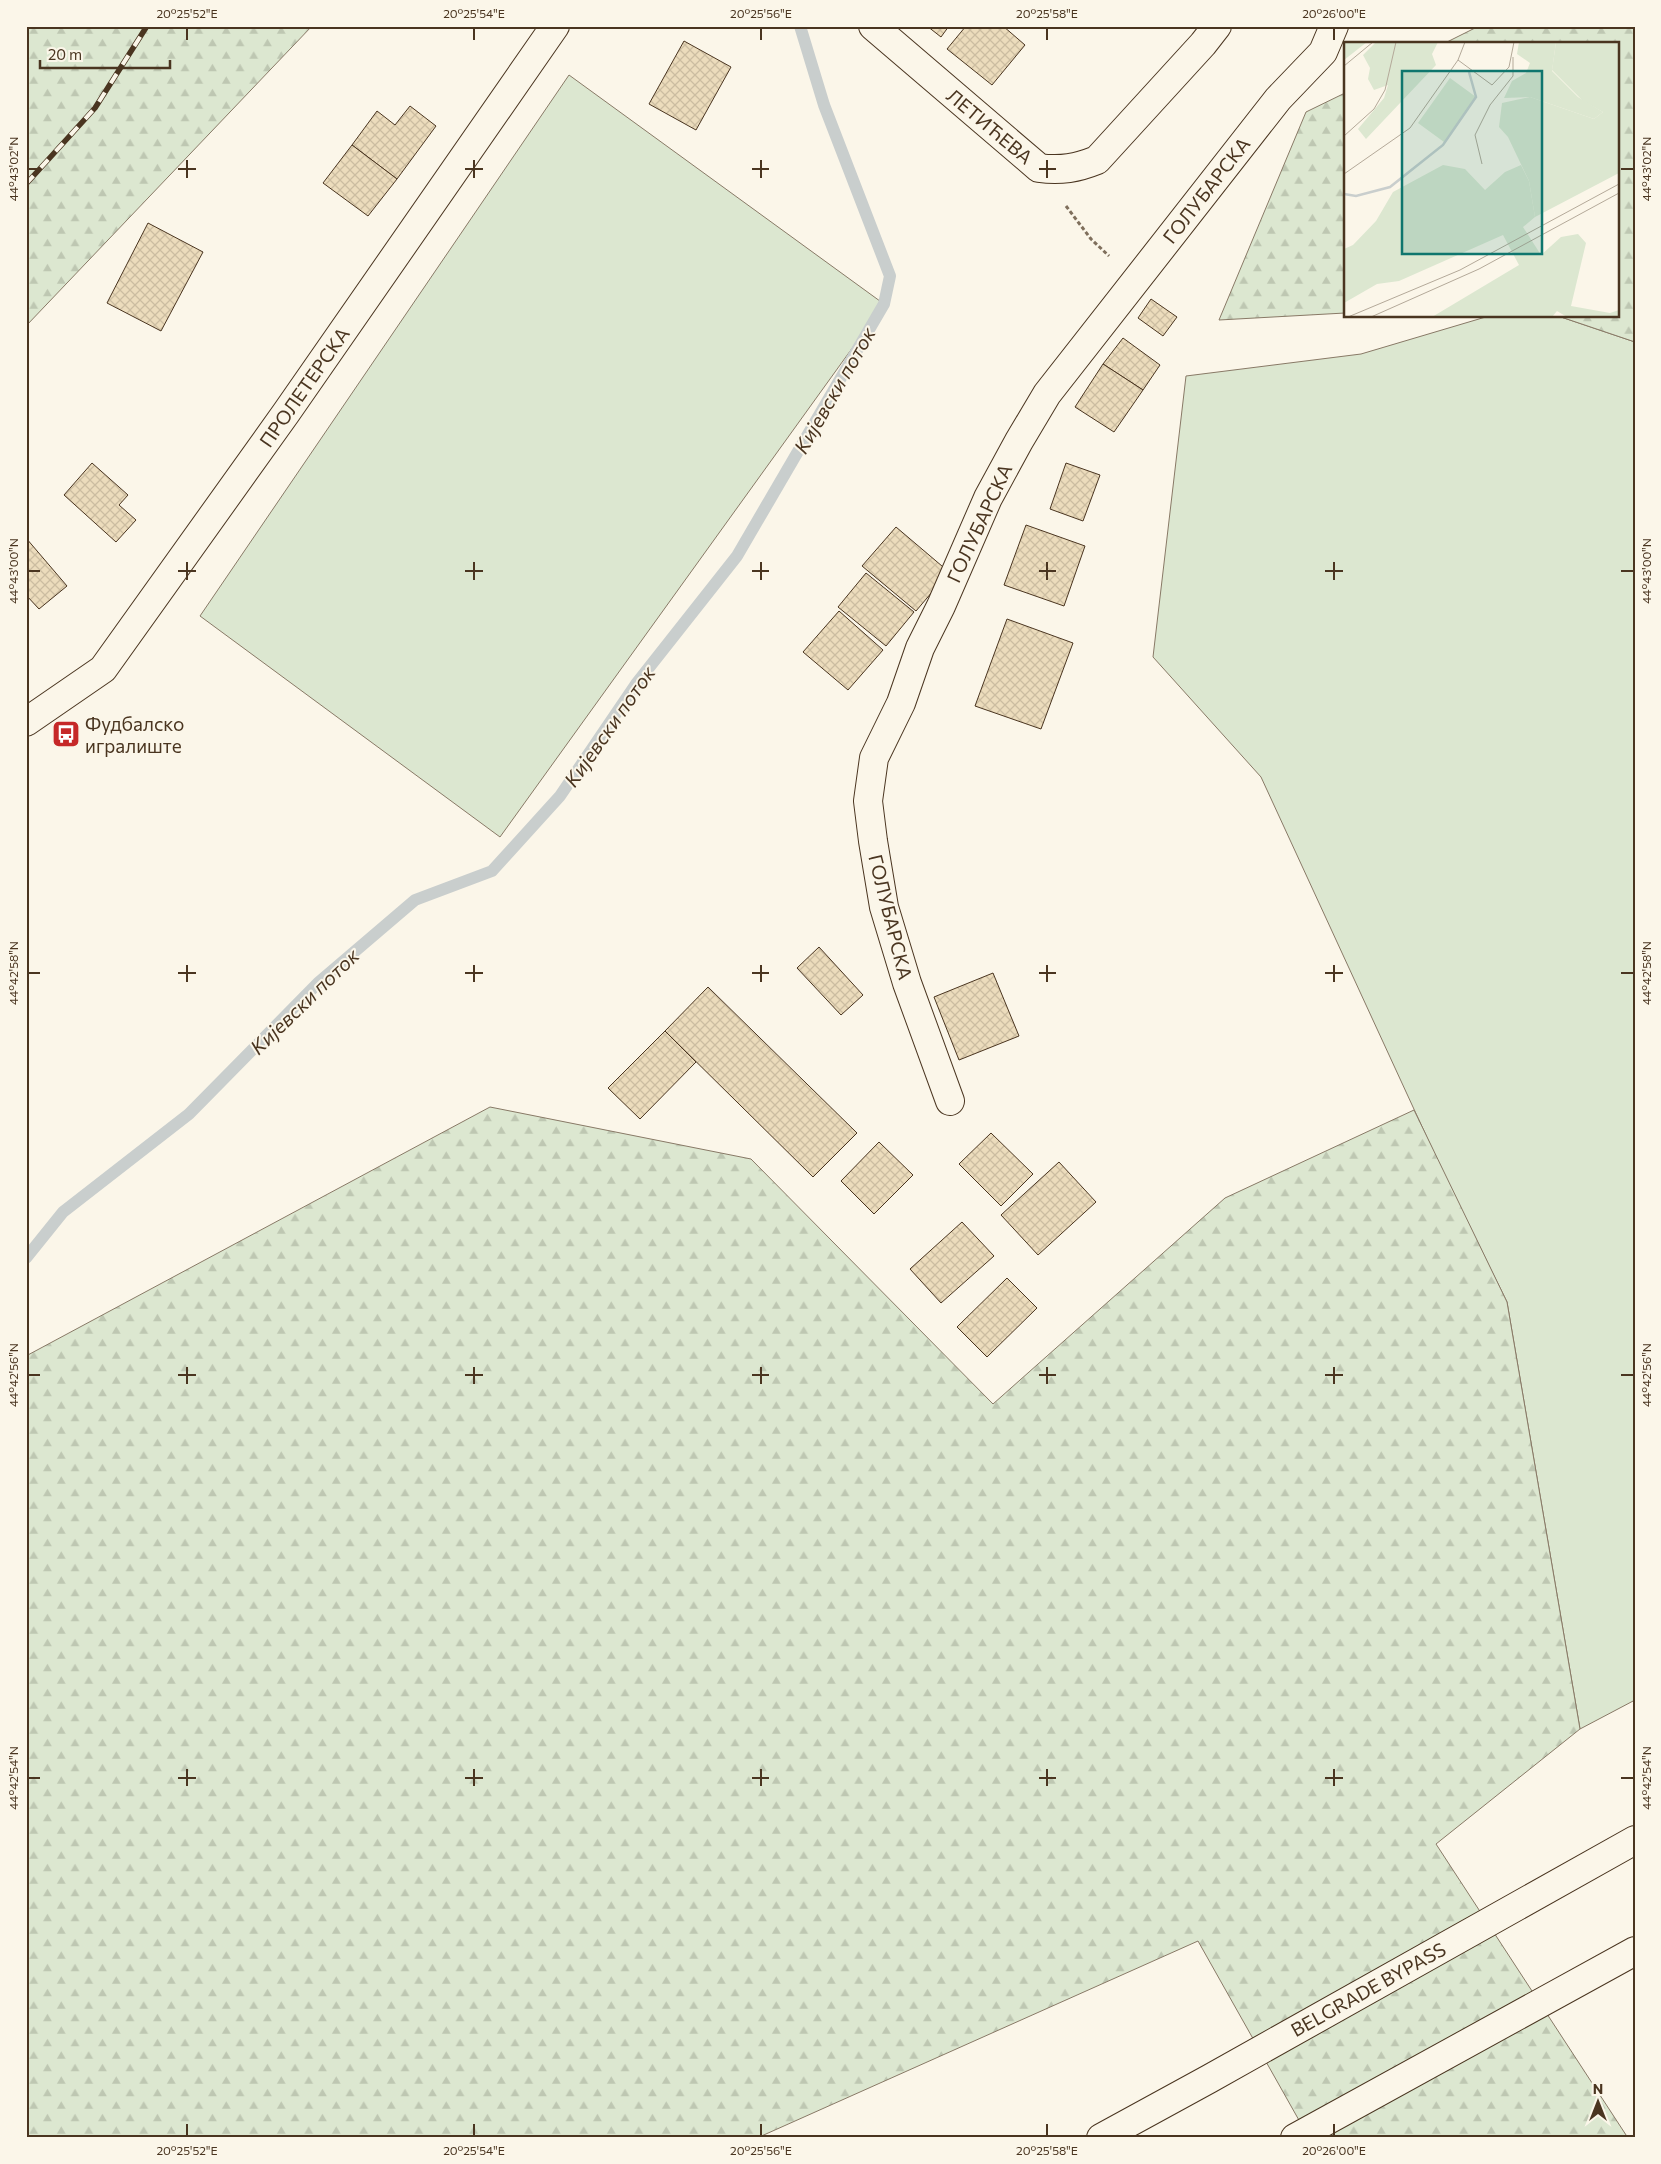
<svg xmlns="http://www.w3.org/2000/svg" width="1661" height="2164" font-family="Commissioner,sans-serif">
	<defs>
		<pattern id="forest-firs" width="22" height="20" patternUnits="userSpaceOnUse" patternTransform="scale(1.25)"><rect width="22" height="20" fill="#dce7d0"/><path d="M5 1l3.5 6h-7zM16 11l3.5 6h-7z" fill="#bec7b2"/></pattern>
		<pattern id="building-cross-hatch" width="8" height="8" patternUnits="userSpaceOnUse" patternTransform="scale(1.25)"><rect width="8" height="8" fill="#ecdcbc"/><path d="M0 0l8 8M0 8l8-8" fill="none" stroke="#ccbda1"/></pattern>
	</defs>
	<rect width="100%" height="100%" fill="#fbf6e9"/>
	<g fill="#dce7d0" stroke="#887966">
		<polygon points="569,75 884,304 500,837 200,616"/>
		<polygon points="1489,316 1558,316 1635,342 1635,1700 1580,1729 1507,1302 1442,1170 1261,777 1153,657 1186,376 1361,354"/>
	</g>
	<g fill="url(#forest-firs)" stroke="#887966">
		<polygon points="26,26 312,26 26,326"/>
		<polygon points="1479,26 1635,26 1635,342 1558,316 1617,316 1617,44 1443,44"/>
		<polygon points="1345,93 1345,313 1219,320 1306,112"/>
		<polygon points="490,1107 751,1159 993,1404 1225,1198 1414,1110 1507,1302 1580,1729 1436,1844 1628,2138 1309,2138 1198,1941 757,2138 26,2138 26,1356"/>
	</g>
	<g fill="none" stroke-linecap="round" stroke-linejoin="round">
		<polyline stroke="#c9cecd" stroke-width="12" points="26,1258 63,1212 189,1114 319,982 415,900 492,871 560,796 636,684 737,556 884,304 890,276 824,105 800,26"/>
	</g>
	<g fill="url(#building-cross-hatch)" stroke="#4a3520">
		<polygon points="927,26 949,26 941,37"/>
		<polygon points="966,26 1003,26 1025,45 992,85 947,49"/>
		<polygon points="684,41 731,67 696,130 649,104"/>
		<polygon points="410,106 436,126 397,179 352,145 377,111 395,125"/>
		<polygon points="352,145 397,179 368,216 323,183"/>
		<polygon points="148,223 203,252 161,331 107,303"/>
		<polygon points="1151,299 1177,317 1163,336 1138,318"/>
		<polygon points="1123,338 1160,365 1143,390 1103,364"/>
		<polygon points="1103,364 1143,390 1114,432 1075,407"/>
		<polygon points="92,463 128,495 119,505 136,520 116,542 64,495"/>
		<polygon points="1066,463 1100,475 1083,521 1050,509"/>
		<polygon points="1026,525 1085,546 1064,606 1004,585"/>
		<polygon points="896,527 949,572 916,611 862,566"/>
		<polygon points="26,538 67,586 39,609 26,595"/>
		<polygon points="866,573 914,612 886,646 838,607"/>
		<polygon points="839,611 883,650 848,690 803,652"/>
		<polygon points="1007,619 1073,643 1041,729 975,706"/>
		<polygon points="819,947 863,995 841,1015 797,968"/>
		<polygon points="993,973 1019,1036 959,1060 934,997"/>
		<polygon points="708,987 857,1133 813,1177 665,1031"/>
		<polygon points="665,1031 696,1062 640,1119 608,1088"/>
		<polygon points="991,1133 1033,1174 1001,1206 959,1164"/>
		<polygon points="879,1142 913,1175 874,1214 841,1181"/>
		<polygon points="1059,1162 1096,1202 1038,1255 1001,1215"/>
		<polygon points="962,1222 994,1256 941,1303 910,1269"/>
		<polygon points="1007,1278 1037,1308 987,1357 957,1327"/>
	</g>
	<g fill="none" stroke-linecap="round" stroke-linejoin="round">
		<defs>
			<g id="minor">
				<path d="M873 26 1039 168C1061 171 1077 168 1097 160L1203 44 1217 26"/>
				<polyline points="26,722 103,669 286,413 555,26"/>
				<polyline points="950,1101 907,983 884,907 873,841 868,801 874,758 901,703 920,648 941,606 988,498 1019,441 1047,394 1278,99 1323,52 1334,26"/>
			</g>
			<g id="motorway">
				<polyline points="1101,2138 1209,2079 1635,1840"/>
				<polyline points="1295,2138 1635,1951"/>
			</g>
		</defs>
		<use href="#minor" stroke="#4a3520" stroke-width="30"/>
		<use href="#motorway" stroke="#4a3520" stroke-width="30"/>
		<polyline stroke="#7f6f5c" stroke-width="3" stroke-dasharray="4 2.5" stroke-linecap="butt" points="1066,206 1091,239 1109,256"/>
		<use href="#minor" stroke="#fbf6e9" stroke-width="28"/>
		<use href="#motorway" stroke="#fbf6e9" stroke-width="28"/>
		<defs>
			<polyline id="rail" points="26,184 95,108 147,26"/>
		</defs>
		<use href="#rail" stroke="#4a3520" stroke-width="5.5"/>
		<use href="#rail" stroke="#fbf6e9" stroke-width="4" stroke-dasharray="11" stroke-linecap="butt"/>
	</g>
	<path fill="none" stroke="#4a3520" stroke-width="2" d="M187 28V40M474 28V40M761 28V40M1047 28V40M1334 28V40M187 160V178M474 160V178M761 160V178M1047 160V178M28 169H40M178 169H196M465 169H483M752 169H769M1039 169H1056M1621 169H1634M187 562V580M474 562V580M761 562V580M1047 562V580M1334 562V580M28 571H40M178 571H196M465 571H483M752 571H769M1039 571H1056M1325 571H1343M1621 571H1634M187 965V982M474 965V982M761 965V982M1047 965V982M1334 965V982M28 973H40M178 973H196M465 973H483M752 973H769M1039 973H1056M1325 973H1343M1621 973H1634M187 1367V1384M474 1367V1384M761 1367V1384M1047 1367V1384M1334 1367V1384M28 1375H40M178 1375H196M465 1375H483M752 1375H769M1039 1375H1056M1325 1375H1343M1621 1375H1634M187 1769V1786M474 1769V1786M761 1769V1786M1047 1769V1786M1334 1769V1786M28 1778H40M178 1778H196M465 1778H483M752 1778H769M1039 1778H1056M1325 1778H1343M1621 1778H1634M187 2124V2136M474 2124V2136M761 2124V2136M1047 2124V2136M1334 2124V2136"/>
	<defs>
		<symbol id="bus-square" viewBox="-11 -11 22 22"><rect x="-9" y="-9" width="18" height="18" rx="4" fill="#c62828" stroke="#fbf6e9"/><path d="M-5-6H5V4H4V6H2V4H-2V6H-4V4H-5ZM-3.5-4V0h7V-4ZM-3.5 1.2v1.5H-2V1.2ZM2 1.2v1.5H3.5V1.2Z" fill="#fff"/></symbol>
	</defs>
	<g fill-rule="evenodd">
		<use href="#bus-square" x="50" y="718" width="32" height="32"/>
	</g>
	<g text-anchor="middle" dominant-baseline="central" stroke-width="4" stroke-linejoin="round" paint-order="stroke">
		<g font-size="19" fill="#4a3520" stroke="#fbf6e9">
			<text transform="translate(990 126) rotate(40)">ЛЕТИЋЕВА</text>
			<text transform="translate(1206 190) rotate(-52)">ГОЛУБАРСКА</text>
			<text transform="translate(304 387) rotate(-55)">ПРОЛЕТЕРСКА</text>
			<text transform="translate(979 523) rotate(-65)">ГОЛУБАРСКА</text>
			<text transform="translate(891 917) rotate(76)">ГОЛУБАРСКА</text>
			<text transform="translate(1368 1989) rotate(-29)">BELGRADE BYPASS</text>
		</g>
		<g font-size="19" fill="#4a3520" stroke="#fbf6e9" text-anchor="start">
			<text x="85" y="723">Фудбалско<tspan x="85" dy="22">игралиште</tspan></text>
		</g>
		<g font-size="20" font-style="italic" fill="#4a3520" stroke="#fbf6e9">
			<text transform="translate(834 390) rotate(-60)">Кијевски поток</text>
			<text transform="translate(609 726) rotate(-55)">Кијевски поток</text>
			<text transform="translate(304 1001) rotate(-44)">Кијевски поток</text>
		</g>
	</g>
	<g transform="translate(1344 42)">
		<rect width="275" height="275" fill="#fbf6e9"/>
		<path d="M212 0H275V131L191 175 185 139 164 95 155 85 158 61 186 55 250 77 259 70 239 59 208 28ZM106 36 132 55 100 100 74 81Z" fill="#dce7d0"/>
		<path d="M0 0H23L0 18ZM32 0H94L88 12 92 23 22 97 14 87 40 56 44 43 30 48 24 37 26 26 19 13ZM175 0H212L208 29 234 55 259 70 250 77 186 55 160 56 168 39 182 31 186 21 173 12ZM99 123 121 127 141 148 161 130 177 123 185 139 191 175 179 185 197 213 217 195 234 192 242 201 227 264 266 271 275 268V275H223L213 269 208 275H88L175 223 159 193 55 239 33 242 0 261V207L9 203 32 179 49 150Z" fill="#dce7d0"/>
		<path fill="none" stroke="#c9cecd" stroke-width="2.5" d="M0 152 12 154 46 145 99 103 132 55 125 30"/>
		<path fill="none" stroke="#b4a999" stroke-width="1" d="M114 18 148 43 165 25 170 0M0 24 29 0M0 94 30 67 41 48 52 0M138 122 131 93 146 63 169 34V15M0 132 66 86 114 18 121 0M4 275 116 228 275 142M27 275 135 227 275 151"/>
		<path fill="#0f766e" fill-opacity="0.15" stroke="#0f766e" stroke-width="2.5" d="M58 29H198V212H58Z"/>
		<rect width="275" height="275" fill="none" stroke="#4a3520" stroke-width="2.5"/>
	</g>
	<rect width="1661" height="2164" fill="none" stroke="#fbf6e9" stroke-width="55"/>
	<g transform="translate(1598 2102)" stroke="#fbf6e9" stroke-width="4" paint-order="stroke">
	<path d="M0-4L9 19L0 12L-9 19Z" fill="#4a3520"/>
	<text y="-8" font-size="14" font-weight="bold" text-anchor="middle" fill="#4a3520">N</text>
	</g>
	<path d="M40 60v8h130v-8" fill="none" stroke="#4a3520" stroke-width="2.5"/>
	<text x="48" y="60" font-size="15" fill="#4a3520" stroke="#fbf6e9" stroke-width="4" paint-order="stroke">20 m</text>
	<rect x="28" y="28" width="1606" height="2108" fill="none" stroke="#4a3520" stroke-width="2"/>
	<g font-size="12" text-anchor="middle" fill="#4a3520">
		<text x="187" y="18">20°25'52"E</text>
		<text x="474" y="18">20°25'54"E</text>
		<text x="761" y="18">20°25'56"E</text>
		<text x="1047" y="18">20°25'58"E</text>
		<text x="1334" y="18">20°26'00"E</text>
		<text transform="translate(14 169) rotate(-90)" y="4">44°43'02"N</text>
		<text transform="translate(1647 169) rotate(-90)" y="4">44°43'02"N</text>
		<text transform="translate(14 571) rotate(-90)" y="4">44°43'00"N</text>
		<text transform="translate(1647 571) rotate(-90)" y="4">44°43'00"N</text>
		<text transform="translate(14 973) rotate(-90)" y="4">44°42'58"N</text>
		<text transform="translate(1647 973) rotate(-90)" y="4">44°42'58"N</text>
		<text transform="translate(14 1375) rotate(-90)" y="4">44°42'56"N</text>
		<text transform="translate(1647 1375) rotate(-90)" y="4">44°42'56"N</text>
		<text transform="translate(14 1778) rotate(-90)" y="4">44°42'54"N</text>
		<text transform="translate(1647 1778) rotate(-90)" y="4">44°42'54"N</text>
		<text x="187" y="2155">20°25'52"E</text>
		<text x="474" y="2155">20°25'54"E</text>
		<text x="761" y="2155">20°25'56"E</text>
		<text x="1047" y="2155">20°25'58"E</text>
		<text x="1334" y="2155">20°26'00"E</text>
	</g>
</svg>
